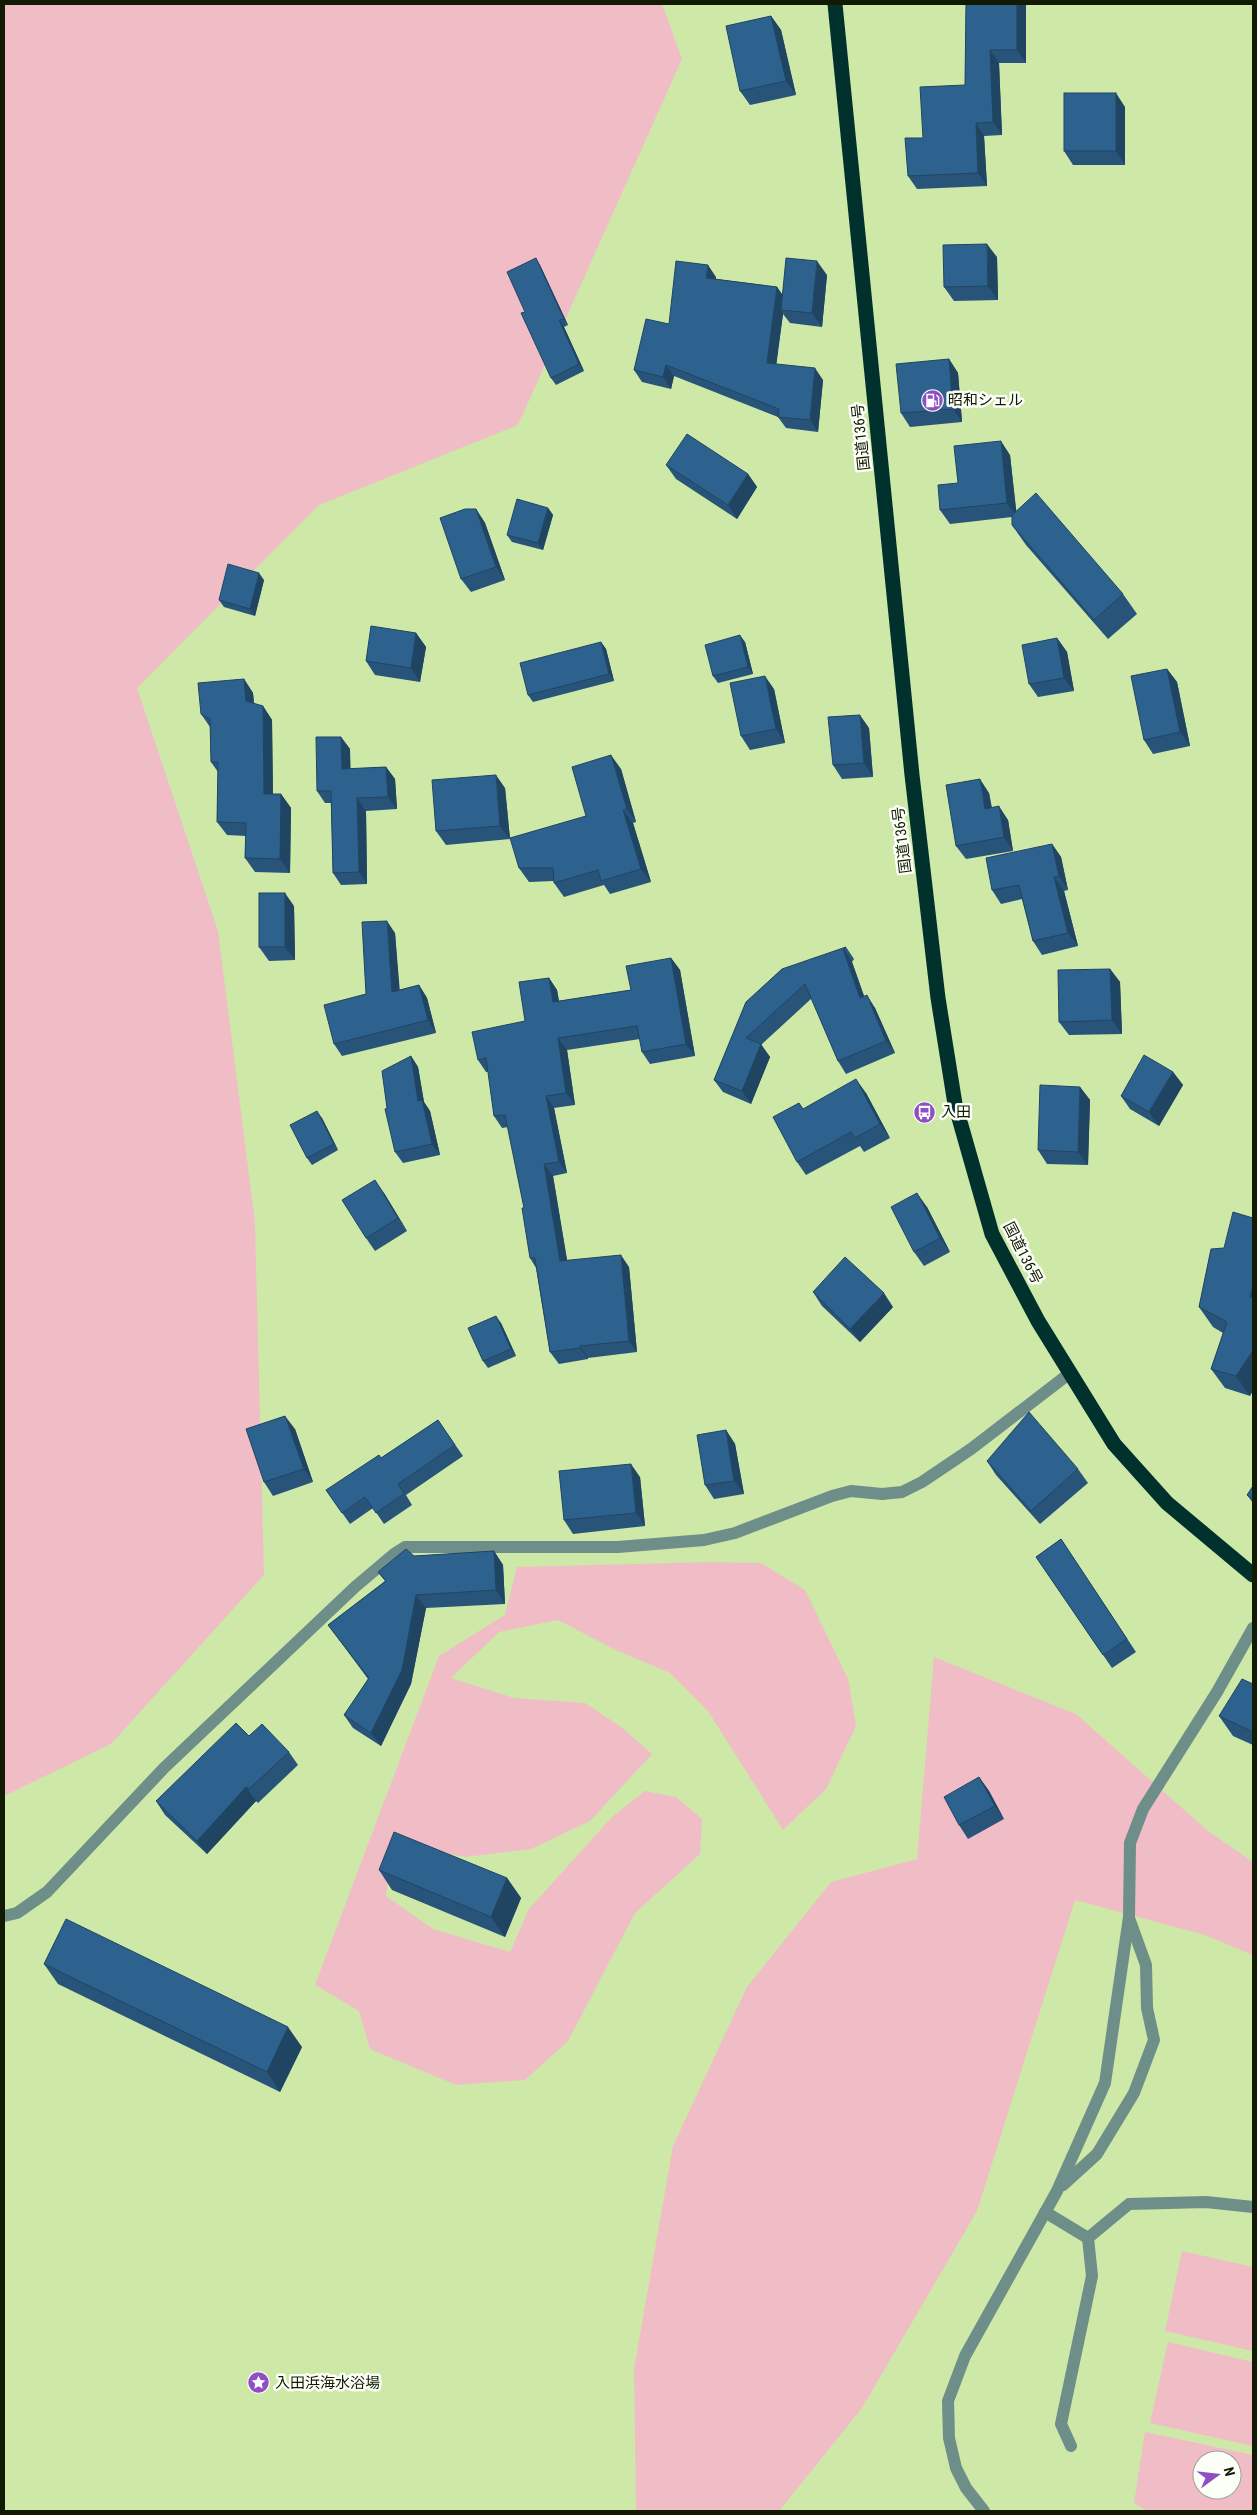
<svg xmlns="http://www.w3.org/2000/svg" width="1257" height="2515" font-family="'Roboto Condensed','Noto Sans JP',sans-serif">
	<rect width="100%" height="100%" fill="#cde8a7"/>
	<g fill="#f0bdc6" fill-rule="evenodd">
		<polygon points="4,4 662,4 682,59 518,425 319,505 137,688 218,931 255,1222 264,1575 111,1744 4,1796"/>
		<polygon points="712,1562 761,1563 805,1590 848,1679 856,1726 826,1789 783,1830 708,1711 670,1673 616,1650 558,1620 499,1632 451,1678 514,1698 585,1703 621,1727 652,1754 590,1821 531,1849 465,1857 394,1842 386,1896 433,1929 510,1952 529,1909 612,1817 645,1791 676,1797 702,1819 700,1854 635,1913 568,2041 525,2080 456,2085 370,2049 359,2011 315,1985 439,1656 505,1615 517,1567"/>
		<polygon points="934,1657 1076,1714 1208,1831 1253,1862 1253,1955 1205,1935 1075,1900 977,2211 862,2408 779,2511 636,2511 634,2369 673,2146 747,1987 831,1882 917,1859"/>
		<polygon points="1182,2251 1253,2267 1253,2351 1165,2331"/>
		<polygon points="1168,2342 1253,2362 1253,2446 1150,2423"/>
		<path d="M1145 2432 1253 2455V2511H1147L1134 2503ZM1202 2460H1232V2490H1202Z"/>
	</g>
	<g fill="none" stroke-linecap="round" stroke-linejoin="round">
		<g stroke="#6d8e89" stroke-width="12">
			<polyline points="1063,2185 1097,2154 1134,2093 1154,2040 1147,2008 1146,1965 1129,1918"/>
			<polyline points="1045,2212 1088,2238 1129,2204 1206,2202 1253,2207"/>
			<polyline points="1071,2446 1061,2424 1092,2276 1088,2238"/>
			<polyline points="984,2511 966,2488 956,2468 949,2438 948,2401 965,2356 1057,2191 1105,2083 1129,1917"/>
		</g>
		<g stroke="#6d8e89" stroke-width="12">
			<polyline points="4,1916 17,1913 47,1892 164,1768 355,1587 394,1554 405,1547 618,1547 704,1540 735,1533 832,1496 851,1491 882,1494 902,1492 922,1482 971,1449 1070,1373"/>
			<polyline points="1129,1917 1130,1843 1143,1809 1217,1692 1253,1628"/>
		</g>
		<polyline stroke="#00312d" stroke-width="15" points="835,4 912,775 938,998 955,1104 992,1234 1038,1321 1114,1444 1167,1503 1253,1575"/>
	</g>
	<g fill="#28547a">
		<polygon points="966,4 1026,5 1026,63 999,63 1002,135 984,136 987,186 917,189 908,176 923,138 965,85"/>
		<polygon points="771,16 781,30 796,95 750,105 740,91"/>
		<polygon points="1125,107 1125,165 1073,165 1064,151"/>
		<polygon points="997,257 998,300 954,301 944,287"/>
		<polygon points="540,265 568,325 564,327 584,371 556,385 551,378"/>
		<polygon points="827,275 822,327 790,323 783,314 776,364 823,380 818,432 786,428 778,417 674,376 671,389 642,382 634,370 669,324 716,277 716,279 777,287 782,294"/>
		<polygon points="949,359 958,373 962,422 910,427 901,413"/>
		<polygon points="1010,455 1016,511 1123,594 1137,614 1108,639 1026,545 1012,525 1012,517 950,524 940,510 958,483"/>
		<polygon points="666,465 748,474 757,487 737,519 676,479"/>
		<polygon points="548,508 553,515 543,550 512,542 507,535"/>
		<polygon points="476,509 485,523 505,580 471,592 461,579"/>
		<polygon points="264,580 255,616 224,607 219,600"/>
		<polygon points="416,633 426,647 420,682 375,675 366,661"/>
		<polygon points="1057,638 1067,652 1074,691 1038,697 1029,684"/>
		<polygon points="601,642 606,649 614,681 533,702 528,695"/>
		<polygon points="745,642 753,674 718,683 713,676"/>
		<polygon points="1167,669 1177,682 1190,746 1153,754 1144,740"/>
		<polygon points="244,679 253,693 254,704 263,706 272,720 273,794 281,794 291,808 290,873 255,872 245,858 246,836 227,835 217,822 218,772 211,762 210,727 201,714"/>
		<polygon points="774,689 785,743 750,750 741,736"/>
		<polygon points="869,728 873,777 842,779 833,765"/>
		<polygon points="341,737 350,749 350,769 386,767 395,779 397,809 366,811 367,884 341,885 333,873 331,803 325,803 317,791"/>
		<polygon points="621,769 636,822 633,823 651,882 610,894 604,885 564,897 554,883 554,881 529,882 519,868 586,816"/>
		<polygon points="505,788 510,839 446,845 436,831"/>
		<polygon points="989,793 992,808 1008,820 1013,851 966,859 956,846"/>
		<polygon points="1052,844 1061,857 1068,890 1064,891 1078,946 1042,955 1033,941 1022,899 1001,904 992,890"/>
		<polygon points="294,906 295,960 269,961 259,947"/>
		<polygon points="395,933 399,990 419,985 427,998 436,1033 342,1056 334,1044 366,994"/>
		<polygon points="846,947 854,959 852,962 864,996 875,1008 895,1053 846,1074 838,1061 812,998 761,1045 770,1057 751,1104 723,1092 714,1080 746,1002"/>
		<polygon points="671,958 680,970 695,1056 650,1064 642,1052 640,1039 567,1050 575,1105 554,1108 567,1173 553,1176 567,1260 629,1267 637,1352 588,1358 588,1359 559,1364 550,1352 536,1268 530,1258 524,1208 508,1127 502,1128 494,1116 488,1072 486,1072 478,1060 525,1021 549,978 557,990 559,1001 631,990"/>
		<polygon points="1110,969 1120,982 1122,1034 1069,1035 1059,1022"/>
		<polygon points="411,1056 418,1067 424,1102 430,1111 440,1155 403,1163 395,1152 387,1108"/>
		<polygon points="1173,1072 1183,1085 1159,1126 1130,1109 1121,1096"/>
		<polygon points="1080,1087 1090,1100 1088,1165 1047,1164 1038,1150"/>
		<polygon points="866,1093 890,1138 864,1152 860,1146 806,1175 797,1162 804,1109"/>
		<polygon points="322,1118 338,1150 312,1165 307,1158"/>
		<polygon points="384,1193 407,1231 375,1251 366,1238"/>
		<polygon points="927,1207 950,1252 924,1266 914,1252"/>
		<polygon points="1211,1249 1250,1396 1225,1388 1211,1369 1223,1333 1213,1327 1199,1307"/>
		<polygon points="813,1292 893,1307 860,1342 822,1306"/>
		<polygon points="501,1323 516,1356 488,1368 483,1361"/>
		<polygon points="438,1420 463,1456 406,1495 412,1505 384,1524 373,1508 350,1524 326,1490 381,1458"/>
		<polygon points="295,1429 313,1482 273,1496 264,1482"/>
		<polygon points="726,1430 735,1444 744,1494 714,1499 705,1485"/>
		<polygon points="987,1461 1078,1469 1088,1483 1040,1524 996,1475"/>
		<polygon points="640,1477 645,1526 573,1534 564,1520"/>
		<polygon points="1253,1486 1253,1503 1247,1495"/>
		<polygon points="1061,1539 1136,1652 1112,1668 1036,1557"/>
		<polygon points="494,1551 503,1565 505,1604 426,1608 411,1684 381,1746 353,1728 344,1715 368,1679 328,1625 385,1581 378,1572 414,1556"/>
		<polygon points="1253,1684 1253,1745 1233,1736 1219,1716"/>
		<polygon points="249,1736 289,1752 298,1765 258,1803 256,1801 207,1854 165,1815 156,1801"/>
		<polygon points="979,1777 989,1791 1004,1819 968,1839 959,1825"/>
		<polygon points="379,1870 507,1878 521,1898 505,1937 392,1890"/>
		<polygon points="44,1964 302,2047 280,2092 58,1984"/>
	</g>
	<g fill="#204563">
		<polygon points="1017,4 1025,4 1026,5 1026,63 1017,50"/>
		<polygon points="771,16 781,30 796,95 786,81"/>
		<polygon points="990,50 999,63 1002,135 993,122"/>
		<polygon points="1116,93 1125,107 1125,165 1116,151"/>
		<polygon points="976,123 984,136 987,186 978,173"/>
		<polygon points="987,244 997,257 998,300 988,286"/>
		<polygon points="536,258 540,265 568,325 564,319"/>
		<polygon points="817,261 827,275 822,327 812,313"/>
		<polygon points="708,265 716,277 714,290 706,278"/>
		<polygon points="777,287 785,299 781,310 783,314 775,375 767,363"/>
		<polygon points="559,320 564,327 584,371 579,364"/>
		<polygon points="949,359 958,373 962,422 953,409"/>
		<polygon points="666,365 674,376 671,389 663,377"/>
		<polygon points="815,368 823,380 818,432 810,420"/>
		<polygon points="1001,441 1010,455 1017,517 1007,503"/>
		<polygon points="748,474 757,487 737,519 728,505"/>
		<polygon points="548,508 553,515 543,550 538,543"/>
		<polygon points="476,509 485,523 505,580 496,567"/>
		<polygon points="259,573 264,580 255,616 250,609"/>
		<polygon points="416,633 426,647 420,682 411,668"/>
		<polygon points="740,635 745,642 753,674 748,667"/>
		<polygon points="1057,638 1067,652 1074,691 1064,678"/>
		<polygon points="601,642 606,649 614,681 609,674"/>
		<polygon points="1167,669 1177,682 1190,746 1180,732"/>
		<polygon points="765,676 774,689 785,743 776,729"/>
		<polygon points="244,679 253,693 255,715 246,701"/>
		<polygon points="263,706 272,720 273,808 264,794"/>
		<polygon points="860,715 869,728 873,777 864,763"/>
		<polygon points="341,737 350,749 351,782 342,769"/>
		<polygon points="611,755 621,769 636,822 627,809"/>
		<polygon points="386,767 395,779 397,809 388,797"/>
		<polygon points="496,775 505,788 510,839 500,826"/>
		<polygon points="980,779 989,793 994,822 985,809"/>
		<polygon points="281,794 291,808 290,873 280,859"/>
		<polygon points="357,798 366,811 367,884 359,872"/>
		<polygon points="999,806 1008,820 1013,851 1004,837"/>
		<polygon points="623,810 633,823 651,882 641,869"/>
		<polygon points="1052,844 1061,857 1068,890 1059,876"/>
		<polygon points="1054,877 1064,891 1078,946 1068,933"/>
		<polygon points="285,893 294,906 295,960 285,947"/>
		<polygon points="387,921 395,933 401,1005 392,992"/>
		<polygon points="843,949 852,962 869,1010 860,998"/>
		<polygon points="671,958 680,970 695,1056 686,1044"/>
		<polygon points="1110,969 1120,982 1122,1034 1112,1020"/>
		<polygon points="549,978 557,990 561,1013 553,1002"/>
		<polygon points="419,985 427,998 436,1033 428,1020"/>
		<polygon points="867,995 875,1008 895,1053 886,1041"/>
		<polygon points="558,1038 567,1050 575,1105 566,1093"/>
		<polygon points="761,1044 770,1057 751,1104 742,1091"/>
		<polygon points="411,1056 418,1067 424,1102 430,1111 440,1155 432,1144 418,1101"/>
		<polygon points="1173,1072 1183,1085 1159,1126 1149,1112"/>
		<polygon points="856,1079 866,1093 890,1138 880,1124"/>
		<polygon points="1080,1087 1090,1100 1088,1165 1078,1152"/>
		<polygon points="546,1096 554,1108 567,1173 559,1162"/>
		<polygon points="317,1111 322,1118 338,1150 334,1144"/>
		<polygon points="544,1164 553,1176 569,1272 560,1261"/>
		<polygon points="375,1180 384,1193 407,1231 398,1218"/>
		<polygon points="917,1193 927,1207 950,1252 940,1238"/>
		<polygon points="621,1255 629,1267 637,1352 629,1341"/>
		<polygon points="1253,1285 1253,1301 1250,1297"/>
		<polygon points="884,1293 893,1307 860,1342 850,1329"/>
		<polygon points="496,1316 501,1323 516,1356 511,1349"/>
		<polygon points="580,1346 588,1358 588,1359 580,1348"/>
		<polygon points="1253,1347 1253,1391 1250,1396 1236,1376"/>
		<polygon points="285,1416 295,1429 313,1482 304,1469"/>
		<polygon points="726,1430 735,1444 744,1494 734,1481"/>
		<polygon points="631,1464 640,1477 645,1526 636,1513"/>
		<polygon points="494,1551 503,1565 505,1604 496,1590"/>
		<polygon points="416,1595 426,1608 411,1684 381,1746 371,1733"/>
		<polygon points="979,1777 989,1791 1004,1819 995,1806"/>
		<polygon points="246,1787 256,1801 207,1854 197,1841"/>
		<polygon points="507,1878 521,1898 505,1937 491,1917"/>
		<polygon points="288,2027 302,2047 280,2092 267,2072"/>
	</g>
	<g fill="#2e628e" stroke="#204563">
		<polygon points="966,4 1017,4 1017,50 990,50 993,122 976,123 978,173 908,176 905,138 923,138 920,87 965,85"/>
		<polygon points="771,16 786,81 740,91 726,26"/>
		<rect x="1064" y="93" width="52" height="58"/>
		<polygon points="987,244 988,286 944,287 943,245"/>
		<polygon points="536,258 564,319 559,320 579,364 551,378 521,313 525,312 507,272"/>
		<polygon points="786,258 817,261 812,313 781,310"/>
		<polygon points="676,261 708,265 706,278 777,287 767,363 815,368 810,420 778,417 779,409 666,365 663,377 634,370 646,319 669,324"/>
		<polygon points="949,359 953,409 901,413 896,364"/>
		<polygon points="687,434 748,474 728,505 666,465"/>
		<polygon points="1001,441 1007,503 940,510 938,485 958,483 954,446"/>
		<polygon points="1036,493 1123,594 1094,620 1012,525 1012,515"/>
		<polygon points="517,499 548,508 538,543 507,535"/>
		<polygon points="465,509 476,509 496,567 461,579 440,518"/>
		<polygon points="228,564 259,573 250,609 219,600"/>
		<polygon points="371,626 416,633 411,668 366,661"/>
		<polygon points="740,635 748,667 713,676 705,645"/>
		<polygon points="1057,638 1064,678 1029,684 1022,645"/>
		<polygon points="601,642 609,674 528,695 520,663"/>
		<polygon points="1167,669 1180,732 1144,740 1131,676"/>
		<polygon points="765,676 776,729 741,736 730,683"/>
		<polygon points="244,679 246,701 263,706 264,794 281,794 280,859 245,858 246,823 217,822 218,762 211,762 210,719 201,714 198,683"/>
		<polygon points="860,715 864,763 833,765 828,717"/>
		<polygon points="316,737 341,737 342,769 386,767 388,797 357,798 359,872 333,873 331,791 317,791"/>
		<polygon points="611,755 627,809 623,810 641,869 601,881 598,870 554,883 553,868 519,868 510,838 586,816 572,767"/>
		<polygon points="496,775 500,826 436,831 432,780"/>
		<polygon points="980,779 985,809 999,806 1004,837 956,846 946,785"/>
		<polygon points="1052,844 1059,876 1054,877 1068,933 1033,941 1019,885 992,890 986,858"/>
		<rect x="259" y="893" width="26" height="54"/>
		<polygon points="387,921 392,992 419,985 428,1020 334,1044 324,1005 366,994 362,922"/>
		<polygon points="846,947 843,949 860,998 867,995 886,1041 838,1061 805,984 746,1038 761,1044 742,1091 714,1080 746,1002 782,969"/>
		<polygon points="671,958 686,1044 642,1052 637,1026 558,1038 566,1093 546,1096 559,1162 544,1164 560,1261 621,1255 629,1341 580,1346 580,1348 550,1352 535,1258 530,1258 522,1208 524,1208 505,1115 494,1116 486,1058 478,1060 472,1032 525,1021 519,982 549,978 553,1002 631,990 626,966"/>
		<polygon points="1110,969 1112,1020 1059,1022 1058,970"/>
		<polygon points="1144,1055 1173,1072 1149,1112 1121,1096"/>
		<polygon points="411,1056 418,1101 422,1100 432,1144 395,1152 385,1109 387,1108 382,1071"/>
		<polygon points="856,1079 880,1124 855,1138 851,1132 797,1162 773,1117 799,1103 803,1109"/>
		<polygon points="1040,1085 1080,1087 1078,1152 1038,1150"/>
		<polygon points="317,1111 334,1144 307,1158 290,1125"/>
		<polygon points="375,1180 398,1218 366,1238 342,1200"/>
		<polygon points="917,1193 940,1238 914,1252 891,1207"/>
		<polygon points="1233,1212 1253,1218 1253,1285 1250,1297 1253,1298 1253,1347 1252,1352 1236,1376 1211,1369 1227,1322 1199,1307 1211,1249 1224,1248"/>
		<polygon points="845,1257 884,1293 850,1329 813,1292"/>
		<polygon points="496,1316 511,1349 483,1361 468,1328"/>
		<polygon points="1029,1412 1078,1469 1031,1511 987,1461"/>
		<polygon points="285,1416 304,1469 264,1482 246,1429"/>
		<polygon points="438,1420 455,1445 398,1484 404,1494 376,1513 365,1497 342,1513 326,1490 379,1455 381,1458"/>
		<polygon points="726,1430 734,1481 705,1485 697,1435"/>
		<polygon points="631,1464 636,1513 564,1520 559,1471"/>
		<polygon points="1253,1486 1253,1499 1247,1495"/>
		<polygon points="1061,1539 1127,1639 1103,1655 1036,1557"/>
		<polygon points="406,1549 414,1556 494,1551 496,1590 416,1595 402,1670 371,1733 344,1715 369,1678 328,1625 386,1581 378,1572"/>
		<polygon points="1242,1679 1253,1684 1253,1732 1219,1716"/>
		<polygon points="236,1723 249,1736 262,1724 289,1752 249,1789 246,1787 197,1841 156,1801"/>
		<polygon points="979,1777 995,1806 959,1825 944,1797"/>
		<polygon points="394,1832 507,1878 491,1917 379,1870"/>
		<polygon points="66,1919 288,2027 267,2072 44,1964"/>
	</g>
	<defs>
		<symbol id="fuel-disc" viewBox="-11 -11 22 22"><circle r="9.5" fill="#8f4fc4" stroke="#fcfff8"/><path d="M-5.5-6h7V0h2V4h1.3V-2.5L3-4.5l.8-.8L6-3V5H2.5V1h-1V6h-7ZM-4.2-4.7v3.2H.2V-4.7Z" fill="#fff"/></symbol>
		<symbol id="bus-disc" viewBox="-11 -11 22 22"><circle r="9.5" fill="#8f4fc4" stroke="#fcfff8"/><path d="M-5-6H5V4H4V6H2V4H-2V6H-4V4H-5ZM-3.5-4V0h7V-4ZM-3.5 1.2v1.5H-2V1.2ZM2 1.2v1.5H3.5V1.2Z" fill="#fff"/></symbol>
		<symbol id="sight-disc" viewBox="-11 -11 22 22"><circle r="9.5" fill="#8f4fc4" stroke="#fcfff8"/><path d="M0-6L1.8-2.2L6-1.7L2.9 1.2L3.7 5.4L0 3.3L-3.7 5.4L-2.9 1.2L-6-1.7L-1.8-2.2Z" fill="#fff"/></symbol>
	</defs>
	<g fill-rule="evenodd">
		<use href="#fuel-disc" x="920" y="388" width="25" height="25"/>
		<use href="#bus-disc" x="912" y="1100" width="25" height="25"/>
		<use href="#sight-disc" x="246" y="2370" width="25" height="25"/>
	</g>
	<g text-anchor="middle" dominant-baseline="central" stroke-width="5" stroke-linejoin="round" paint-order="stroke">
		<g font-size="15" fill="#111a03" stroke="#fcfff8" text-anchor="start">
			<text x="948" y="400">昭和シェル</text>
			<text x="941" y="1112">入田</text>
			<text x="275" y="2383">入田浜海水浴場</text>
		</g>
		<g font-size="15" fill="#111a03" stroke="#fcfff8">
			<text transform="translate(861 437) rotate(-96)">国道136号</text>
			<text transform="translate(902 840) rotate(-97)">国道136号</text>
			<text transform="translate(1023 1253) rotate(63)">国道136号</text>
		</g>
	</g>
	<rect width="1257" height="2515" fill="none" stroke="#111a03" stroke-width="10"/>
	<g transform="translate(1217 2475) rotate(75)"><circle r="24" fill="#fcfff8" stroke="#9ea396"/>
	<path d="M0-4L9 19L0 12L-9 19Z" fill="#8f4fc4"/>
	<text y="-8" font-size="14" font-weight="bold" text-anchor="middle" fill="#111a03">N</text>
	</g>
</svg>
